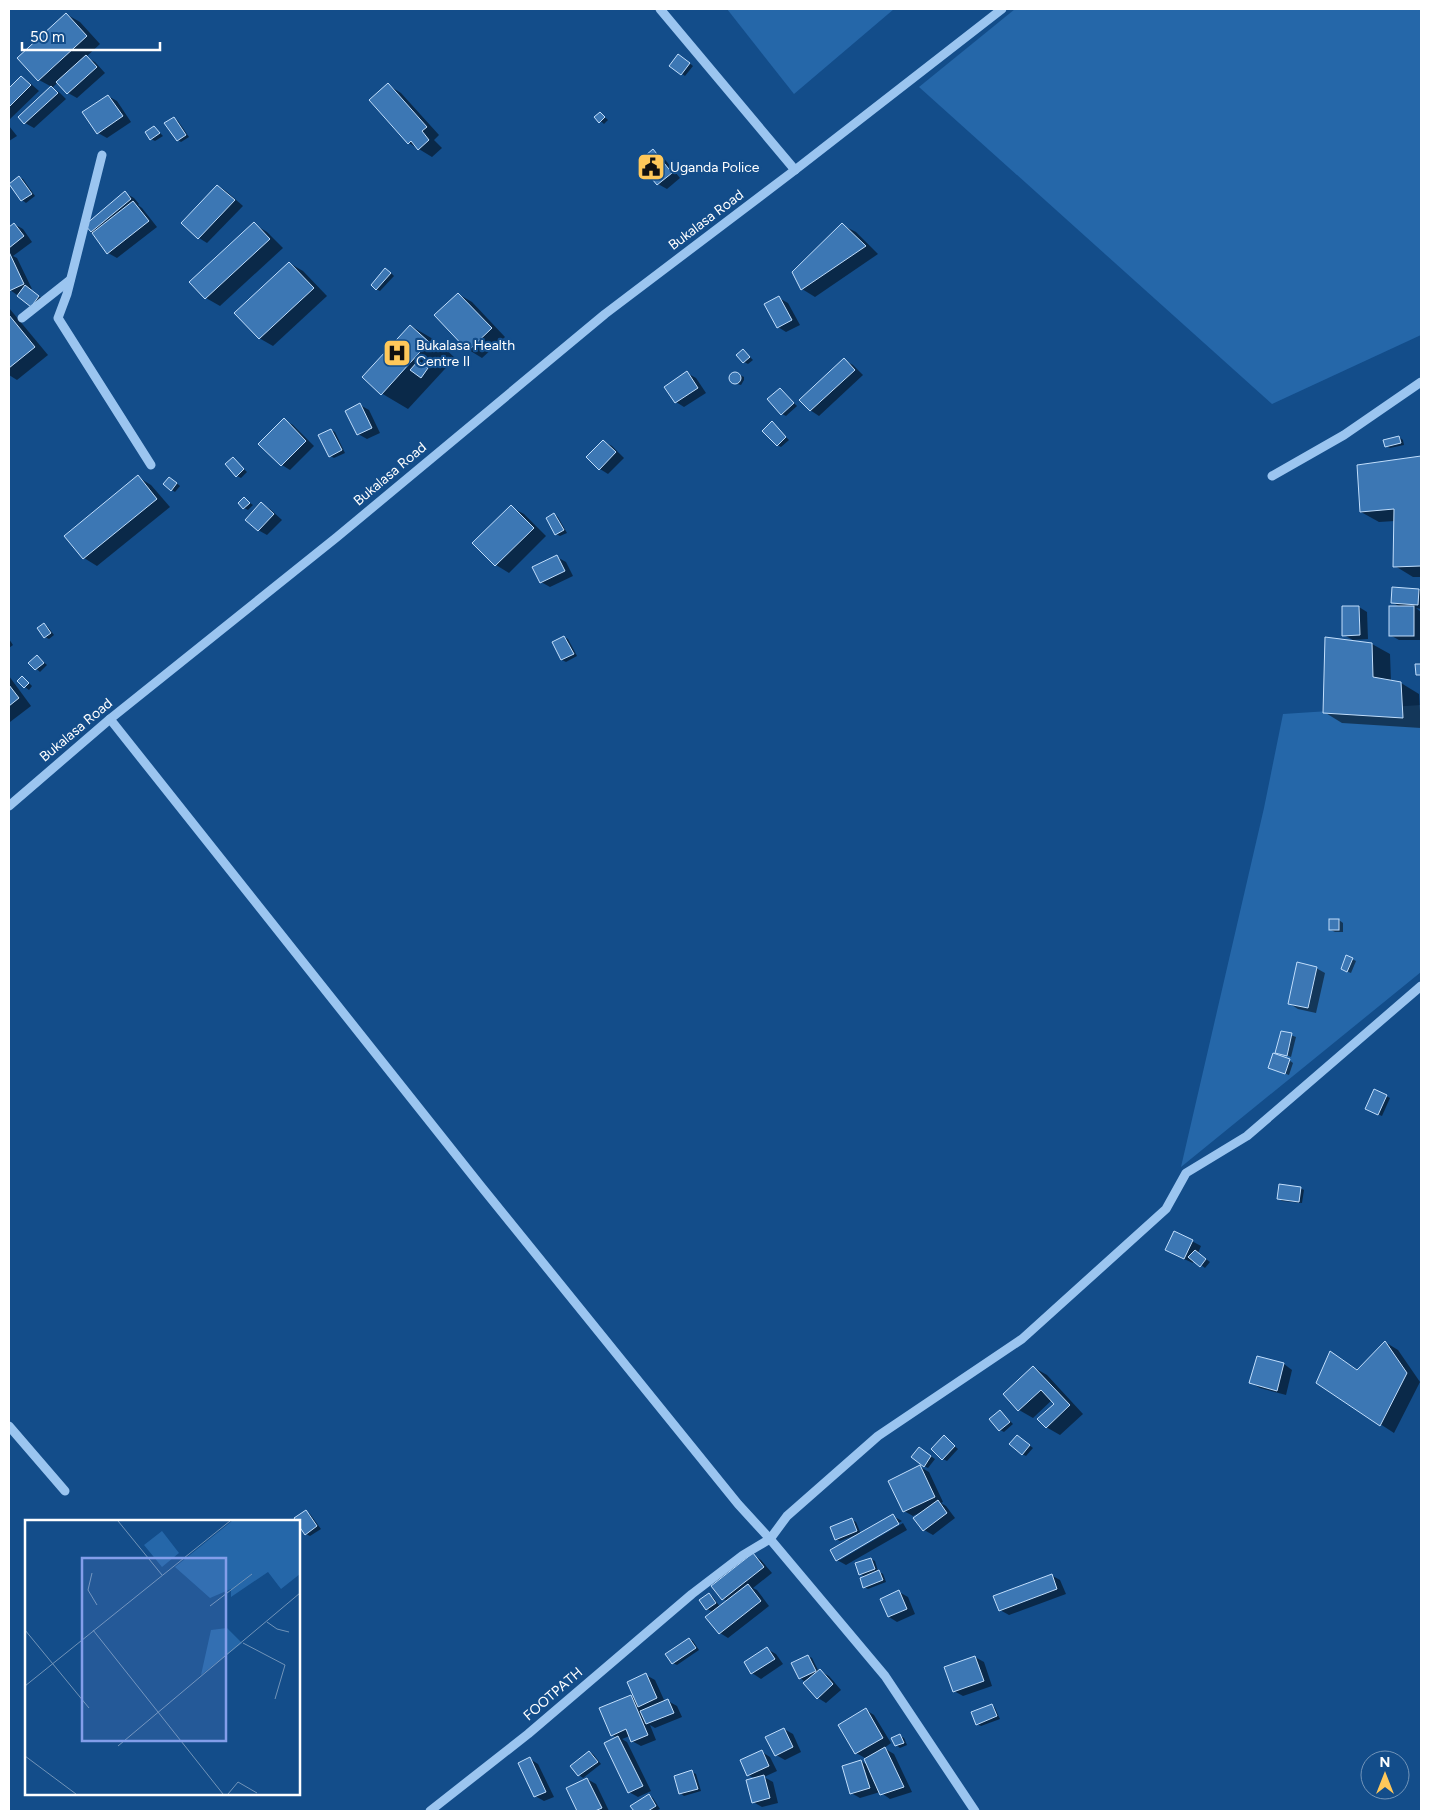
<svg xmlns="http://www.w3.org/2000/svg" width="1430" height="1820" font-family="Figtree,sans-serif">
	<rect width="100%" height="100%" fill="#134d8a"/>
	<g fill="#2567a9">
		<polygon points="727,9 894,9 794,94"/>
		<polygon points="1015,9 1421,9 1421,335 1272,404 919,87"/>
		<polygon points="1421,705 1421,972 1181,1167 1264,808 1283,714"/>
	</g>
	<g fill="#0007">
		<polygon points="66,14 80,22 100,44 86,57 95,62 105,73 77,98 68,93 58,82 52,88 60,93 66,99 34,128 25,123 20,117 52,87 39,80"/>
		<polygon points="683,58 693,66 685,76 671,66"/>
		<polygon points="21,77 30,83 39,91 9,120 9,90"/>
		<polygon points="388,85 401,93 439,135 434,140 442,148 432,157 409,143"/>
		<polygon points="108,96 117,101 131,122 107,138 98,133"/>
		<polygon points="600,113 608,120 604,124 596,117"/>
		<polygon points="174,118 178,121 189,137 181,142 178,140"/>
		<polygon points="9,126 17,136 9,141"/>
		<polygon points="154,127 163,136 155,141 151,139"/>
		<polygon points="654,151 662,156 680,178 667,189 658,184"/>
		<polygon points="19,177 23,179 35,196 26,203 22,200 10,183"/>
		<polygon points="218,186 226,191 243,206 207,243 199,238 183,223"/>
		<polygon points="125,193 134,198 139,204 138,205 142,208 157,227 117,258 108,253 91,232"/>
		<polygon points="14,224 23,229 32,242 13,256 17,258 32,289 30,290 43,299 36,308 10,290 9,287 9,228"/>
		<polygon points="254,224 267,232 283,248 220,306 206,298 191,282"/>
		<polygon points="842,225 856,232 878,254 815,297 802,289"/>
		<polygon points="289,263 303,271 327,296 273,346 259,338"/>
		<polygon points="390,272 394,276 380,291 376,289"/>
		<polygon points="458,294 472,302 505,337 482,358 469,350"/>
		<polygon points="779,298 788,303 800,325 786,332 778,327"/>
		<polygon points="9,308 48,355 17,380 9,375"/>
		<polygon points="411,326 438,342 455,358 408,409 381,393"/>
		<polygon points="744,351 753,360 748,364 744,362"/>
		<polygon points="844,360 853,365 863,375 819,416 810,410"/>
		<polygon points="687,373 696,378 706,393 684,407 676,402"/>
		<polygon points="736,373 744,377 744,380 741,385 734,383 730,377 730,375"/>
		<polygon points="780,389 797,406 786,416 782,414"/>
		<polygon points="360,405 369,410 380,433 367,439 358,434"/>
		<polygon points="284,420 293,425 314,446 290,470 282,465"/>
		<polygon points="772,423 789,440 781,447 777,445"/>
		<polygon points="331,430 335,432 345,453 334,458 330,456"/>
		<polygon points="1399,437 1403,440 1404,445 1390,448 1386,446"/>
		<polygon points="603,441 612,446 624,458 608,474 600,469"/>
		<polygon points="233,458 247,472 241,478 237,476"/>
		<polygon points="1421,458 1421,577 1413,577 1395,566 1395,521 1379,522 1361,512 1359,466"/>
		<polygon points="138,477 151,485 170,507 97,566 84,558"/>
		<polygon points="173,480 180,486 175,492 172,490"/>
		<polygon points="244,499 253,505 248,510 244,508"/>
		<polygon points="262,504 270,509 282,520 267,535 258,530"/>
		<polygon points="511,507 524,514 546,536 509,573 496,565"/>
		<polygon points="554,514 558,517 567,533 560,536 556,534"/>
		<polygon points="557,557 566,562 573,576 550,587 541,582"/>
		<polygon points="1419,590 1421,591 1421,609 1416,608 1421,612 1421,640 1399,640 1390,635 1400,607 1392,602"/>
		<polygon points="1359,607 1367,612 1368,639 1353,640 1344,635"/>
		<polygon points="44,624 48,627 54,635 49,639 45,637"/>
		<polygon points="564,637 568,639 577,656 566,662 562,660"/>
		<polygon points="9,639 13,645 9,648"/>
		<polygon points="1372,644 1390,654 1391,682 1401,683 1419,694 1421,728 1342,723 1324,712"/>
		<polygon points="37,656 47,665 40,672 30,663"/>
		<polygon points="9,676 31,706 10,722 9,721"/>
		<polygon points="26,680 32,686 29,690 25,687"/>
		<polygon points="1339,920 1343,923 1343,932 1335,932 1331,930 1330,921"/>
		<polygon points="1352,959 1356,961 1351,973 1346,971"/>
		<polygon points="1316,968 1325,973 1316,1013 1298,1009 1290,1004"/>
		<polygon points="1282,1032 1296,1037 1291,1057 1277,1052"/>
		<polygon points="1289,1060 1293,1063 1289,1075 1273,1069"/>
		<polygon points="1386,1096 1390,1098 1382,1116 1370,1111"/>
		<polygon points="1300,1188 1304,1190 1302,1203 1282,1201 1278,1198"/>
		<polygon points="1175,1232 1201,1246 1198,1253 1210,1262 1205,1268 1194,1260 1193,1263 1175,1255"/>
		<polygon points="1385,1342 1398,1350 1420,1382 1394,1433 1317,1383 1330,1352 1358,1370"/>
		<polygon points="1258,1358 1284,1364 1292,1370 1286,1395 1260,1388 1251,1383"/>
		<polygon points="1033,1367 1047,1375 1083,1414 1060,1435 1046,1427 1056,1404 1052,1400 1033,1418 1019,1410"/>
		<polygon points="1000,1411 1013,1424 1004,1432 1000,1430"/>
		<polygon points="944,1437 958,1449 947,1461 943,1459"/>
		<polygon points="1021,1439 1033,1448 1026,1456 1022,1454"/>
		<polygon points="923,1451 935,1459 928,1468 924,1466"/>
		<polygon points="920,1467 929,1472 943,1502 941,1503 946,1506 955,1518 933,1535 924,1530 921,1512 913,1516 904,1511"/>
		<polygon points="306,1511 310,1514 321,1529 310,1536 306,1534 295,1519"/>
		<polygon points="893,1516 902,1521 840,1557 840,1560 903,1523 907,1530 846,1565 837,1560 856,1535 840,1541 836,1539 852,1520 856,1522 861,1534"/>
		<polygon points="753,1555 761,1560 772,1573 753,1588 757,1590 769,1606 728,1638 720,1633 713,1612 707,1609 709,1595 713,1597 720,1607 727,1601 723,1599"/>
		<polygon points="871,1559 875,1561 878,1571 883,1574 886,1582 868,1589 864,1587 865,1577 860,1574"/>
		<polygon points="1051,1575 1060,1580 1066,1594 1009,1615 1000,1610"/>
		<polygon points="899,1592 908,1597 915,1614 897,1622 889,1617"/>
		<polygon points="689,1639 693,1641 699,1650 677,1665 673,1663"/>
		<polygon points="767,1649 776,1654 783,1664 761,1679 752,1673 745,1663"/>
		<polygon points="808,1656 812,1658 819,1672 820,1671 829,1676 841,1690 826,1703 818,1698 812,1677 804,1681 800,1678"/>
		<polygon points="975,1657 984,1662 992,1686 963,1696 954,1691"/>
		<polygon points="646,1675 655,1680 665,1702 668,1701 677,1706 682,1717 655,1728 650,1725 656,1740 641,1746 632,1741 630,1736 622,1739 627,1742 651,1791 638,1797 629,1792 617,1738 612,1735 631,1696 636,1699"/>
		<polygon points="991,1705 995,1708 1000,1719 981,1726 977,1724"/>
		<polygon points="866,1710 874,1715 891,1743 884,1748 894,1754 912,1792 890,1799 880,1792 860,1798 851,1793 861,1761 869,1766 865,1758 856,1753"/>
		<polygon points="784,1729 793,1734 801,1752 785,1760 776,1755"/>
		<polygon points="900,1736 904,1738 907,1745 900,1748 896,1745"/>
		<polygon points="590,1752 593,1754 601,1764 583,1778 579,1775"/>
		<polygon points="762,1752 770,1757 777,1771 764,1777 773,1782 778,1803 762,1807 753,1802 756,1779 748,1775"/>
		<polygon points="530,1759 538,1764 554,1797 544,1801 535,1796"/>
		<polygon points="692,1772 696,1774 701,1791 684,1796 680,1793"/>
		<polygon points="587,1779 596,1784 609,1811 578,1811 567,1789"/>
		<polygon points="649,1795 653,1798 660,1809 655,1811 635,1811 632,1806"/>
	</g>
	<g fill="#3c77b4" stroke="#c1defc">
		<polygon points="66,13 87,36 38,81 17,58"/>
		<polygon points="678,54 690,63 681,75 669,66"/>
		<polygon points="86,55 97,67 67,94 56,82"/>
		<polygon points="21,76 31,85 9,107 9,88"/>
		<polygon points="388,83 427,127 422,131 429,140 418,150 411,141 408,144 369,100"/>
		<polygon points="51,86 58,93 24,124 18,117"/>
		<polygon points="108,95 123,116 97,134 82,112"/>
		<polygon points="600,112 605,117 599,123 594,117"/>
		<polygon points="174,117 186,135 177,141 164,123"/>
		<polygon points="154,126 160,133 150,140 145,132"/>
		<polygon points="653,149 672,173 657,185 638,162"/>
		<polygon points="19,176 32,194 21,201 9,184"/>
		<polygon points="217,185 235,200 198,239 181,223"/>
		<polygon points="125,191 131,199 91,232 85,225"/>
		<polygon points="133,201 149,221 107,254 92,233"/>
		<polygon points="254,222 270,239 205,299 189,282"/>
		<polygon points="14,223 24,236 9,248 9,227"/>
		<polygon points="842,223 866,246 801,290 792,272"/>
		<polygon points="9,252 24,284 9,291"/>
		<polygon points="289,262 314,288 259,339 234,313"/>
		<polygon points="385,268 391,273 376,290 371,285"/>
		<polygon points="25,285 39,296 31,307 17,296"/>
		<polygon points="458,293 492,328 468,351 434,315"/>
		<polygon points="779,296 792,320 777,328 764,304"/>
		<polygon points="9,315 35,347 9,368"/>
		<polygon points="410,325 429,342 381,395 362,377"/>
		<polygon points="743,349 750,357 743,363 736,355"/>
		<polygon points="844,358 855,370 810,411 799,400"/>
		<polygon points="418,361 428,368 421,378 410,370"/>
		<polygon points="687,371 698,388 675,403 664,387"/>
		<circle cx="735" cy="378" r="6"/>
		<polygon points="780,388 794,403 781,415 767,399"/>
		<polygon points="360,403 372,428 357,435 345,411"/>
		<polygon points="284,418 306,441 281,466 258,444"/>
		<polygon points="772,421 786,437 777,446 762,431"/>
		<polygon points="331,429 342,450 329,457 318,435"/>
		<polygon points="1399,436 1401,443 1385,447 1383,440"/>
		<polygon points="603,440 616,452 599,470 586,457"/>
		<polygon points="1421,456 1421,566 1393,567 1394,509 1360,512 1357,465"/>
		<polygon points="233,457 244,469 236,477 225,464"/>
		<polygon points="138,475 157,499 83,559 64,536"/>
		<polygon points="169,477 177,483 171,491 163,484"/>
		<polygon points="244,497 250,503 243,509 238,503"/>
		<polygon points="261,502 274,514 258,531 245,520"/>
		<polygon points="511,505 534,528 495,566 472,543"/>
		<polygon points="554,513 564,530 555,535 546,518"/>
		<polygon points="557,555 565,571 540,583 532,567"/>
		<polygon points="1392,587 1419,589 1418,605 1391,603"/>
		<polygon points="1342,606 1359,606 1360,635 1342,636"/>
		<rect x="1389" y="606" width="25" height="30"/>
		<polygon points="44,623 51,633 44,638 37,628"/>
		<polygon points="564,636 574,654 561,660 552,642"/>
		<polygon points="1325,637 1372,643 1373,677 1401,682 1403,718 1323,713"/>
		<polygon points="37,655 44,663 35,670 28,663"/>
		<polygon points="1415,664 1421,664 1421,675 1416,675"/>
		<polygon points="22,676 29,683 24,688 17,681"/>
		<polygon points="9,685 19,698 9,706"/>
		<rect x="1329" y="919" width="10" height="11"/>
		<polygon points="1346,955 1353,958 1347,972 1341,969"/>
		<polygon points="1297,962 1317,967 1308,1008 1288,1004"/>
		<polygon points="1281,1031 1292,1033 1287,1056 1275,1053"/>
		<polygon points="1273,1053 1290,1059 1285,1074 1268,1068"/>
		<polygon points="1374,1089 1387,1095 1378,1115 1365,1109"/>
		<polygon points="1279,1184 1301,1187 1299,1202 1277,1199"/>
		<polygon points="1174,1231 1193,1240 1184,1259 1165,1250"/>
		<polygon points="1195,1250 1206,1259 1200,1267 1188,1257"/>
		<polygon points="1385,1341 1407,1373 1380,1426 1316,1383 1330,1351 1357,1370"/>
		<polygon points="1257,1356 1284,1363 1277,1391 1249,1383"/>
		<polygon points="1033,1366 1070,1405 1046,1428 1037,1419 1054,1404 1041,1390 1018,1411 1003,1394"/>
		<polygon points="1000,1410 1010,1422 999,1431 989,1419"/>
		<polygon points="944,1435 955,1446 942,1460 931,1449"/>
		<polygon points="1017,1435 1030,1445 1022,1455 1009,1444"/>
		<polygon points="919,1447 931,1456 924,1467 911,1457"/>
		<polygon points="920,1465 935,1497 903,1512 888,1481"/>
		<polygon points="938,1500 947,1513 923,1531 913,1518"/>
		<polygon points="306,1510 317,1526 305,1535 299,1526 299,1521 296,1521 294,1518"/>
		<polygon points="893,1514 899,1524 836,1561 830,1550"/>
		<polygon points="852,1518 857,1531 835,1540 830,1527"/>
		<polygon points="753,1553 764,1567 722,1600 711,1586"/>
		<polygon points="871,1558 875,1569 859,1575 855,1563"/>
		<polygon points="879,1570 883,1580 863,1588 860,1578"/>
		<polygon points="1052,1574 1057,1589 999,1611 993,1596"/>
		<polygon points="748,1584 761,1601 719,1634 705,1617"/>
		<polygon points="899,1590 907,1609 888,1617 880,1599"/>
		<polygon points="709,1593 716,1603 706,1610 699,1600"/>
		<polygon points="689,1638 696,1648 672,1664 665,1654"/>
		<polygon points="767,1647 775,1659 751,1674 744,1662"/>
		<polygon points="808,1655 816,1671 799,1679 791,1663"/>
		<polygon points="975,1656 984,1681 953,1692 944,1667"/>
		<polygon points="820,1669 833,1684 817,1699 803,1683"/>
		<polygon points="646,1673 657,1698 638,1707 627,1682"/>
		<polygon points="631,1695 648,1735 631,1742 626,1729 611,1736 599,1708"/>
		<polygon points="668,1699 674,1713 646,1724 640,1711"/>
		<polygon points="992,1704 997,1716 976,1725 971,1712"/>
		<polygon points="866,1708 883,1738 855,1754 838,1725"/>
		<polygon points="784,1728 793,1747 775,1756 765,1737"/>
		<polygon points="900,1734 904,1743 895,1746 891,1738"/>
		<polygon points="618,1736 643,1786 628,1793 604,1743"/>
		<polygon points="885,1747 904,1787 880,1795 864,1759"/>
		<polygon points="762,1750 769,1766 747,1776 740,1760"/>
		<polygon points="589,1751 598,1762 578,1776 570,1766"/>
		<polygon points="530,1757 546,1792 534,1797 518,1763"/>
		<polygon points="861,1760 870,1788 850,1794 842,1766"/>
		<polygon points="692,1770 698,1789 679,1794 674,1776"/>
		<polygon points="764,1775 770,1798 752,1803 746,1780"/>
		<polygon points="587,1778 602,1808 595,1811 577,1811 566,1788"/>
		<polygon points="649,1794 656,1806 648,1811 634,1811 630,1806"/>
	</g>
	<g fill="none" stroke-linecap="round" stroke-linejoin="round">
		<g stroke="#9bc5f0" stroke-width="9">
			<polyline points="660,9 795,170"/>
			<polyline points="102,155 67,294 58,318 151,465"/>
			<polyline points="22,318 70,280"/>
			<polyline points="1272,476 1344,435 1421,382"/>
			<polyline points="110,719 480,1185 738,1504 770,1539 885,1676 975,1811"/>
			<polyline points="9,806 110,719 337,537 605,314 795,170 1002,9"/>
			<polyline points="9,1426 65,1491"/>
			<polyline points="430,1811 528,1734 692,1594 743,1555 770,1539 787,1516 878,1436 1022,1339 1166,1209 1186,1173 1247,1136 1421,986"/>
		</g>
	</g>
	<defs>
		<symbol id="civic-square" viewBox="-11 -11 22 22"><rect x="-9" y="-9" width="18" height="18" rx="4" fill="#ffc85a" stroke="#134d8a"/><path d="M-.6-6.5H3V-4.5H.6V-3L4-1V1h2V6H-6V1h2V-1L-.6-3ZM-1.2 2.5V6h2.4V2.5Z" fill="#111"/></symbol>
		<symbol id="hospital-square" viewBox="-11 -11 22 22"><rect x="-9" y="-9" width="18" height="18" rx="4" fill="#ffc85a" stroke="#134d8a"/><path d="M-5-5h3v3.5h4V-5h3V5h-3V1.5h-4V5h-3Z" fill="#111"/></symbol>
	</defs>
	<g fill-rule="evenodd">
		<use href="#civic-square" x="635" y="151" width="32" height="32"/>
		<use href="#hospital-square" x="381" y="337" width="32" height="32"/>
	</g>
	<g text-anchor="middle" dominant-baseline="central" stroke-width="4.5" stroke-linejoin="round" paint-order="stroke">
		<g font-size="14" fill="#fff" stroke="#134d8a" text-anchor="start">
			<text x="670" y="167">Uganda Police</text>
			<text x="416" y="345">Bukalasa Health<tspan x="416" dy="16">Centre II</tspan></text>
		</g>
		<g font-size="14" fill="#fff" stroke="#134d8a">
			<text transform="translate(706 220) rotate(-37)">Bukalasa Road</text>
			<text transform="translate(390 474) rotate(-40)">Bukalasa Road</text>
			<text transform="translate(76 730) rotate(-40)">Bukalasa Road</text>
			<text transform="translate(553 1694) rotate(-41)">FOOTPATH</text>
		</g>
	</g>
	<g transform="translate(25 1520)">
		<rect width="275" height="275" fill="#134d8a"/>
		<path d="M207 1H275V54L256 69 243 52 206 77V69L185 78 150 47ZM137 11 154 33 137 47 119 25ZM202 108 217 123 176 155 186 110Z" fill="#2567a9"/>
		<path fill="none" stroke="#7194b9" stroke-width="1" d="M93 1 137 55M67 53 63 70 72 85M185 86 227 54M242 102 252 109 264 112M0 110 64 188M68 110 198 274M218 123 260 145 250 179M0 166 205 1M93 226 275 73M0 236 51 274M203 274 213 262 232 273"/>
		<path fill="#839eea" fill-opacity="0.15" stroke="#839eea" stroke-width="2.5" d="M57 38H201V221H57Z"/>
		<rect width="275" height="275" fill="none" stroke="#fff" stroke-width="2.5"/>
	</g>
	<rect width="1430" height="1820" fill="none" stroke="#ffffff" stroke-width="20"/>
	<g transform="translate(1385 1775)"><circle r="24" fill="#134d8a" stroke="#7194b9"/>
	<path d="M0-4L9 19L0 12L-9 19Z" fill="#ffc85a"/>
	<text y="-8" font-size="14" font-weight="bold" text-anchor="middle" fill="#ffffff">N</text>
	</g>
	<path d="M22 42v8h138v-8" fill="none" stroke="#ffffff" stroke-width="2.5"/>
	<text x="30" y="42" font-size="15" fill="#ffffff" stroke="#134d8a" stroke-width="4" paint-order="stroke">50 m</text>
</svg>
